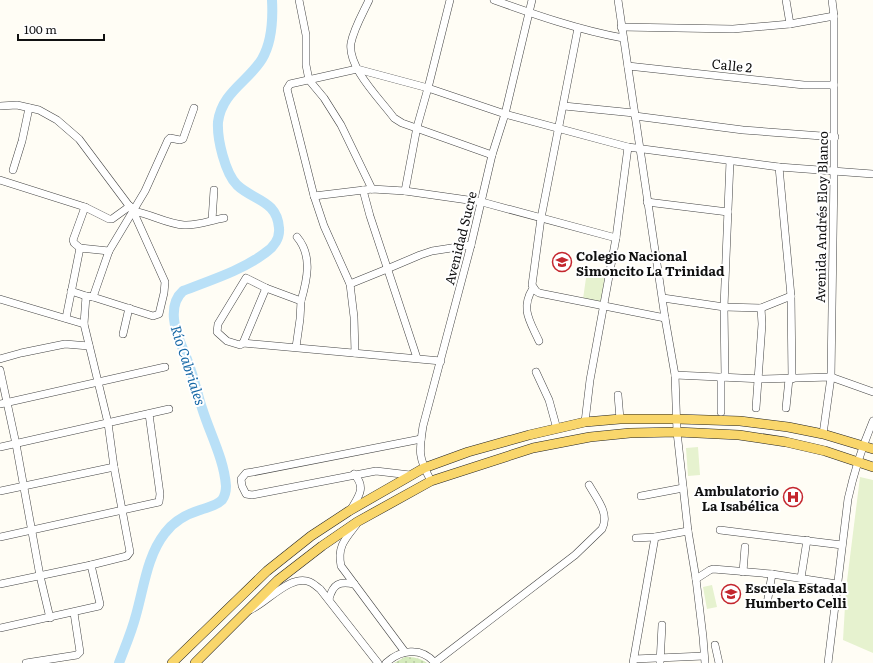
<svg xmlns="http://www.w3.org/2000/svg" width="873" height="663" font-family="Literata,serif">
	<defs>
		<pattern id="grass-dots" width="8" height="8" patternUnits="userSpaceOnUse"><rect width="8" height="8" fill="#d5ebbd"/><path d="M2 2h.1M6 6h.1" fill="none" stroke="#b6c8a1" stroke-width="1.8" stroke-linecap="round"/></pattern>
	</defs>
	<rect width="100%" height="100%" fill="#fffdf5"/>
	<path fill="url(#grass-dots)" d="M405 657C414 657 420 658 427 663H394Z"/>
	<g fill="#e6f2cf">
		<polygon points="587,271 605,274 601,302 583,299"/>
		<polygon points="698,447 700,475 688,476 686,448"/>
		<polygon points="860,477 873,480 873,653 843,640 846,589"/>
		<polygon points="712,585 717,607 707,609 703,587"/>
	</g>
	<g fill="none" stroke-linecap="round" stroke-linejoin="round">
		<path stroke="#b9e0f7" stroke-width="10" d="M119 663C125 647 132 631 136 615 144 587 147 556 165 533 173 522 187 514 200 510 208 507 216 506 222 500 225 496 226 491 226 486 224 459 210 434 202 408 197 393 194 377 188 362 183 348 175 333 174 319 173 308 175 298 183 291 211 280 241 271 265 253 274 247 280 238 279 228 277 200 254 201 237 185 225 173 217 139 218 122 222 92 248 82 262 59 272 42 273 19 272 0"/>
		<defs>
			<g id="minor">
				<polyline points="299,0 306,35 306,65 309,80 324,98 341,125 372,189"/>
				<path d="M369 0C363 13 354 28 351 43 347 67 380 99 394 118L402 123 492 155"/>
				<path d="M494 0C536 15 579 30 623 38"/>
				<polyline points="618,0 665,318 675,375 677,432 688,531 696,579 703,637 705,663"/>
				<polyline points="786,0 790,24"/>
				<polyline points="621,27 733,29 790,24 834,16"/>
				<polyline points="578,28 541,218 532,285 536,291 539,293 665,318"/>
				<polyline points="628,66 804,85 834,85"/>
				<polyline points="0,106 17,105 39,110 57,120 79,139 133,211 165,282 164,293 159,314 153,316 93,297"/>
				<polyline points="564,106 634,113"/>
				<polyline points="635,116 743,130 835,137"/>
				<polyline points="779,167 791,296 792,379"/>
				<polyline points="13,170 22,141 29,108"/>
				<polyline points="0,180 85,207 109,219 112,219 130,206"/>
				<polyline points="363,190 370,216 417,358"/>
				<polyline points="405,191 417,127 428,88 450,0"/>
				<polyline points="314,196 372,189 405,191 482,202 616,238"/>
				<polyline points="647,202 728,212"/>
				<path d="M133 211C151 214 167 224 184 225 198 226 211 220 224 218"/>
				<polyline points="212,220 214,190"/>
				<path d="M297 237C313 256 307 280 301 301"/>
				<polyline points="80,248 74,243 73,240 85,207"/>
				<polyline points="350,284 387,269 420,255 432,251 471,245"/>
				<path d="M533 288C520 309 530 321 539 341"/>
				<polyline points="71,291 86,296"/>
				<polyline points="663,298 724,307 761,308 791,296"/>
				<polyline points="0,299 84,324"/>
				<polyline points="66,318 80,248 109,251"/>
				<polyline points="123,334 129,308"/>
				<polyline points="243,343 266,288"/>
				<polyline points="296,347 300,319 301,301 266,288 246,278 218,324 217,332 227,341 240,345 243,343 441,361"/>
				<polyline points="355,353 354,317 350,284 324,226 314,196 287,89 290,84 357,69 428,88 505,114 628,147 779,167 873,174"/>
				<polyline points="0,359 21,353 65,344 89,346"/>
				<polyline points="0,370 16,444 40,576 50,618"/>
				<polyline points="536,372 549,400 557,429"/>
				<polyline points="675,375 763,379 831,377 873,392"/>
				<polyline points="725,377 724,307 730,161"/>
				<polyline points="618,395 620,419"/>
				<polyline points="0,404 165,367"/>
				<polyline points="756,408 762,324 761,308"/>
				<polyline points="786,408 789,379"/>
				<polyline points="721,412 721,377"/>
				<polyline points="585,422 590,380 616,238 628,147"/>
				<polyline points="823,434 831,377 834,171 834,16 832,0"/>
				<polyline points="0,447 169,409"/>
				<polyline points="410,475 376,471 252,495 246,494 242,486 241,479 246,473 253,472 421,439"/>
				<path d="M431 481C418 457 419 452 423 426L471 245 492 155 505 114 532 0"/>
				<polyline points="0,491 114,467"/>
				<polyline points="641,496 683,488"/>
				<path d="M350 511C358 497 367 488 354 474"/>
				<path d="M356 525C345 539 337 547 341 566L405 652"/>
				<polyline points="720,530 842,545"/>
				<polyline points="0,537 159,502 160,494 149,414"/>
				<polyline points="636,538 655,537"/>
				<polyline points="743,572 745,547"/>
				<polyline points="801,578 807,540"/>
				<polyline points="696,579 710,570 713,569 772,574 837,584"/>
				<polyline points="0,584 91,565 127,556 130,552 114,467 108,423 84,324 86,296 93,297 109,251 145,191 168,140 170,138 180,140 183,139 194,108"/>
				<path d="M329 599C333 584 339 581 354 584"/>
				<polyline points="767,604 772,574"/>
				<path d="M250 610C268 602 290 574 310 582 313 583 317 587 320 589L378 663"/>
				<polyline points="0,628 99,606 100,604 91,565"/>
				<polyline points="715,645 719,663"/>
				<polyline points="634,659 704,656"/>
				<polyline points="26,663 77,655 80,652 74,613"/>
				<path d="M386 663C400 650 421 646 435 663"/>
				<path d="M434 663 575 555 602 529C610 514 597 499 589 485"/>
				<polyline points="633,663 655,537 688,531"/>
				<polyline points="660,663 662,625"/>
				<path d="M828 663 848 499C854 472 862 447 873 421"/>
			</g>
			<g id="major">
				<polyline points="172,663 267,571 311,536 349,511 424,468 468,452 529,435 585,422 620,419 677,419 740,421 788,427 823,434 873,449"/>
				<polyline points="195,663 278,580 322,546 357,522 431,481 533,448 590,437 630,433 677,432 739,435 786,442 825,451 873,467"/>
			</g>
		</defs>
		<use href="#minor" stroke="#444" stroke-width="8"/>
		<use href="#major" stroke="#222" stroke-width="10"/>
		<use href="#minor" stroke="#fff" stroke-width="7"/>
		<use href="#major" stroke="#f9d66b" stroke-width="9"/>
	</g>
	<defs>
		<symbol id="school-ring" viewBox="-11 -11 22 22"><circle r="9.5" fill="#fff" stroke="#c4262e" stroke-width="1.5"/><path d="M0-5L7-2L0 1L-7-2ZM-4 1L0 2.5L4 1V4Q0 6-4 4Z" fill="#c4262e"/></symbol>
		<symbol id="hospital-ring" viewBox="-11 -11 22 22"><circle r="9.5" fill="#fff" stroke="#c4262e" stroke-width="1.5"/><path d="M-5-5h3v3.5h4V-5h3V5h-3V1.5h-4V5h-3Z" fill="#c4262e"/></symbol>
	</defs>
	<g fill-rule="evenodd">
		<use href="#school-ring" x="551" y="251" width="22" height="22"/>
		<use href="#hospital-ring" x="782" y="486" width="22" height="22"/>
		<use href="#school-ring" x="720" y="583" width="22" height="22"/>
	</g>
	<g text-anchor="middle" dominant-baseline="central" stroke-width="4" stroke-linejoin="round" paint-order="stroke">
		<g font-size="13" fill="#111" stroke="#fff">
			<text transform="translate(732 65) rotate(6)">Calle 2</text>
			<text transform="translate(821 217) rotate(-89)">Avenida Andrés Eloy Blanco</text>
			<text transform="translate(460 238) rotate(-76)">Avenidad Sucre</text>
		</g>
		<g font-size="13" font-weight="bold" fill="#111" stroke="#fff" text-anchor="start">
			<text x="576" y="255">Colegio Nacional<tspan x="576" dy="15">Simoncito La Trinidad</tspan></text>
			<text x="779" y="490" text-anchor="end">Ambulatorio<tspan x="779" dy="15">La Isabélica</tspan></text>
			<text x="745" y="587">Escuela Estadal<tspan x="745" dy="15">Humberto Celli</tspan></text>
		</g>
		<g font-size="14" font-style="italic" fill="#1768a6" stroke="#fff">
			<text transform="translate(189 365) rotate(72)">Río Cabriales</text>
		</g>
	</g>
	<path d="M18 34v6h86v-6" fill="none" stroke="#111111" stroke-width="2"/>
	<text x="24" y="34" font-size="12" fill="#111111" stroke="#ffffff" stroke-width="3" paint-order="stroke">100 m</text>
</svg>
